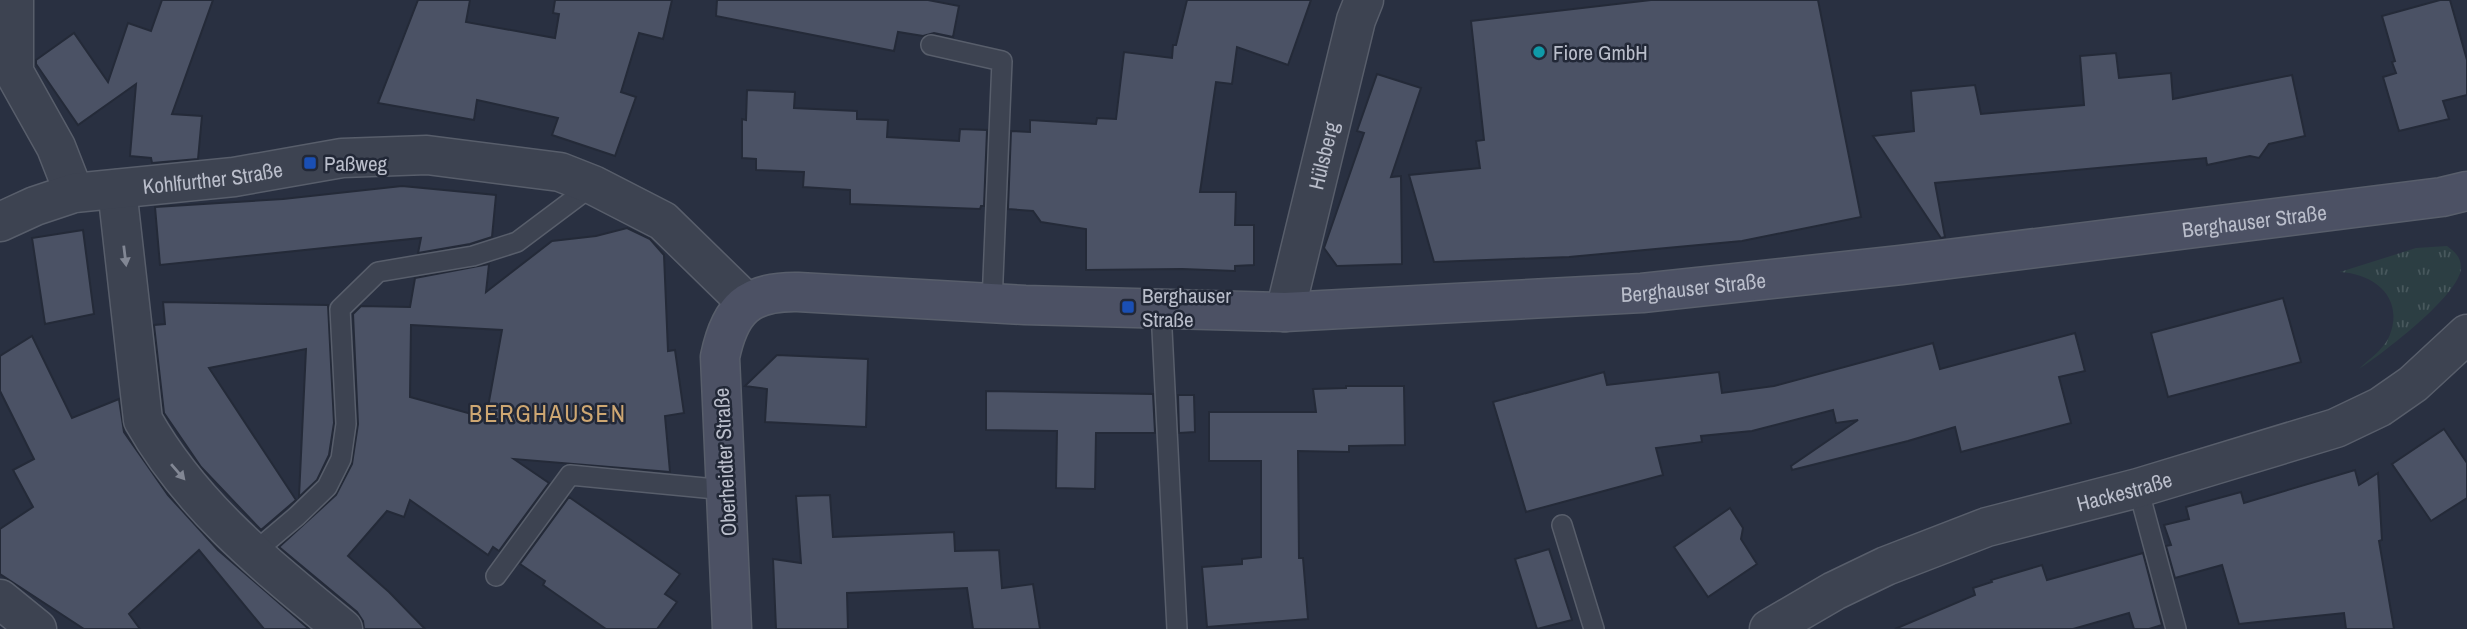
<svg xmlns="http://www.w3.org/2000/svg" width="2467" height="629" font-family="'Archivo Narrow',sans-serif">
	<defs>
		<pattern id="grass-tufts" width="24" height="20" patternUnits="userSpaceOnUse" patternTransform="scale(1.75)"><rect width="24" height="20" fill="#2c3e43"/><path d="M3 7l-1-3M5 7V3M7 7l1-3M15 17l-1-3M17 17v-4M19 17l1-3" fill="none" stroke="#48585d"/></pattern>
	</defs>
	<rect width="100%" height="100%" fill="#293041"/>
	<path fill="url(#grass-tufts)" d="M2447 246C2455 252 2461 257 2461 268 2460 295 2382 354 2359 369 2369 359 2383 350 2389 337 2405 299 2376 274 2340 272L2416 248Z"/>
	<g fill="#4b5265" stroke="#242a38" stroke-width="2" fill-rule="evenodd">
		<polygon points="162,0 213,0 172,114 202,116 198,159 152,163 151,158 130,156 136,84 78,125 36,64 36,60 74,33 108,82 128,23 151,31"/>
		<polygon points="418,0 470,0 466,22 555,38 559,14 553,13 555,0 672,0 663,39 639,33 621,92 636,97 615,156 552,135 558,118 477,100 474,120 378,103"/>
		<polygon points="717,0 928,0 959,6 953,37 934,33 923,36 898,32 894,51 716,16"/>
		<polygon points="1187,0 1311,0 1288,65 1237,47 1232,84 1216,82 1200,192 1236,192 1235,225 1254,225 1254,265 1235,266 1235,271 1182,269 1086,270 1086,229 1041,222 1033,211 1008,209 1011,131 1030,132 1030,120 1096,124 1097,118 1116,119 1124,52 1172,58 1173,45 1176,45"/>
		<polygon points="1651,0 1818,0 1861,217 1742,241 1569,257 1434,262 1409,175 1480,168 1476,141 1484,140 1471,21"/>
		<polygon points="2440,0 2450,0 2467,60 2467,95 2443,101 2449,119 2399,131 2383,77 2396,73 2392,62 2395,61 2382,16"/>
		<polygon points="2116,53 2119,78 2171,73 2173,99 2292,75 2305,136 2269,144 2259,158 2250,156 2207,165 2206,158 1935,183 1945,237 1941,238 1873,136 1914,131 1911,91 1975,85 1981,114 2084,105 2080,56"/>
		<polygon points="1377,74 1421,88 1391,177 1401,176 1402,264 1337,266 1324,248 1364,133 1357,131"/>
		<polygon points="747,90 795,92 794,108 857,111 857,119 888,120 887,137 959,141 960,129 987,130 984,206 981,206 980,209 850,204 850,190 803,187 804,172 756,170 756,159 742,158 742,119 746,120"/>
		<polygon points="402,186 496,195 492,237 470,244 418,253 421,238 160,265 155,207 283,199"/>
		<path d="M627 228 650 239 664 255 668 351 675 350 684 413 665 416 670 472 514 459 549 483 499 551 493 547 488 555 410 500 404 517 387 511 348 556 389 592 425 629H364L363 621 357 612 279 547 336 495 352 464 358 424 353 314 361 306 410 307 415 278 489 264 486 292 552 241 596 236ZM411 325 502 330 486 418 410 397Z"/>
		<polygon points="83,230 94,314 45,324 32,238"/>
		<polygon points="2283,298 2301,362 2168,397 2151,333"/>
		<polygon points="163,302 328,305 334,423 329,455 317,480 299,497 306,349 209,368 296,500 261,530 201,467 164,413 154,325 165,324"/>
		<polygon points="2075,333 2085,371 2059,377 2071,423 1961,452 1955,427 1908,441 1792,470 1791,466 1858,420 1836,423 1833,410 1752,431 1701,436 1702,442 1656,448 1663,475 1526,512 1493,402 1604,372 1607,385 1719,372 1722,393 1774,386 1933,343 1940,369"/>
		<polygon points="32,336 72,418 119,399 124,432 168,495 218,550 309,629 264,629 199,550 129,614 140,629 84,629 0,574 0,529 33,507 13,470 34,459 0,391 0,356"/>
		<polygon points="777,355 868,359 866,427 765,422 767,389 745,386"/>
		<polygon points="1346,386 1404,386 1405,445 1349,446 1349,452 1298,451 1299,558 1303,558 1308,619 1207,627 1202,567 1242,564 1242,559 1261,557 1261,461 1209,461 1209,412 1316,412 1313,389 1346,388"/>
		<polygon points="986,391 1153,394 1155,433 1096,433 1095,489 1056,488 1057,431 986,430"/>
		<polygon points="1178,395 1194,395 1195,432 1179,433"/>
		<polygon points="2444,429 2467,463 2467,498 2431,521 2392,464"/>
		<polygon points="2355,470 2359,485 2378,473 2382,540 2379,541 2394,629 2346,629 2344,613 2239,624 2222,565 2175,578 2166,546 2171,545 2164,525 2189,519 2186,507 2241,492 2244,503"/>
		<polygon points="830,495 833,537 954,532 955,551 999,550 1002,588 1033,584 1040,629 973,629 967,588 847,593 848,629 776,629 773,559 801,563 796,496"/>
		<polygon points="569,497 680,574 665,594 677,602 657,629 606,629 543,585 545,581 520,564"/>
		<polygon points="1730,508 1743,528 1741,539 1757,564 1708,597 1674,547"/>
		<polygon points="1549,549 1572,620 1537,629 1515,559"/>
		<polygon points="2143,553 2162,625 2149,629 2134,629 2129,613 2073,629 1895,629 1975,595 1973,588 1992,582 1991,580 2042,565 2047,580"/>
	</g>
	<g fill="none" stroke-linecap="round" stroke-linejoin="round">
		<defs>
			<g id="lane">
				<polyline points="931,45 1002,61 992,303"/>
				<polyline points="1161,310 1177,629"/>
				<polyline points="2138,488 2176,629"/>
				<polyline points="1562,525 1594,629"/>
				<polyline points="252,554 297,516 327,487 341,459 346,424 340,309 378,272 473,256 517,242 593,185"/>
				<polyline points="496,576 570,475 726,490"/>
			</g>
			<g id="street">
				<polyline points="14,0 14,72 56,147 74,193"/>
				<path d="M117 189 143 420C192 507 268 567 343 629"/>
				<path id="s1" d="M0 222 35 206 74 193 234 177 342 158 427 155 560 172 593 185 663 221 746 302"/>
				<path id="s2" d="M1285 312 1356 20 1364 0"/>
				<polyline points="0,599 37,629"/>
				<path id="s3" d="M1769 629 1834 591 1886 566 1987 527 2138 488 2336 428 2380 407 2413 384 2467 334"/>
			</g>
			<g id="secondary">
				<path id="s4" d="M732 629 720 357C730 309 748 291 798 292L1025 305 1285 312 1642 293 1901 265 2442 197 2467 191"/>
			</g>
		</defs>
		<use href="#lane" stroke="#585e6b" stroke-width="22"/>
		<use href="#street" stroke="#585e6b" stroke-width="41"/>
		<use href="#secondary" stroke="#585e6b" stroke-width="41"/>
		<use href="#lane" stroke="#3d4351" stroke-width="19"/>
		<use href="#street" stroke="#3d4351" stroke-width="38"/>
		<use href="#secondary" stroke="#4c5164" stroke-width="38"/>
	</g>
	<defs><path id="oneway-solid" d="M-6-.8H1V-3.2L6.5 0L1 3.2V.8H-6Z" transform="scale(1.75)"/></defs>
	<g fill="#828794">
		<use href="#oneway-solid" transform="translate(125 256) rotate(83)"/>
		<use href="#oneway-solid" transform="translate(178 472) rotate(49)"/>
	</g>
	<circle fill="#0f9aa8" stroke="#222837" stroke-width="2.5" cx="1539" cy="52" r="7"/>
	<g fill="#1a4fb4" stroke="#222837" stroke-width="2.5">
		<rect x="303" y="156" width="14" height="14" rx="3.5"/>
		<rect x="1121" y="300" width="14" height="14" rx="3.5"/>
	</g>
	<g text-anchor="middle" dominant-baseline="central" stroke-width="5" stroke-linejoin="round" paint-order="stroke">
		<g font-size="21" fill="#babecb" stroke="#222837" text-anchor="start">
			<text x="1553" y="52">Fiore GmbH</text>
			<text x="324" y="163">Paßweg</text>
			<text x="1142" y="295">Berghauser<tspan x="1142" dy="24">Straße</tspan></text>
		</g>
		<g font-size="21" fill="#babecb" stroke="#222837">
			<text stroke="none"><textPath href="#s2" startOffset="161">Hülsberg</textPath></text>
			<text stroke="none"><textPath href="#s1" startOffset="219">Kohlfurther Straße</textPath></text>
			<text stroke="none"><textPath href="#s4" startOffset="1848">Berghauser Straße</textPath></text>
			<text stroke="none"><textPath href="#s4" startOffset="1283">Berghauser Straße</textPath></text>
			<text transform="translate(725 462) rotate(-93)">Oberheidter Straße</text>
			<text stroke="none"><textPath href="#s3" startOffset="383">Hackestraße</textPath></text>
		</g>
		<g font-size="24" letter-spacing="2" fill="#cea772" stroke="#222837">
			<text x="548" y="413">BERGHAUSEN</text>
		</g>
	</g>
</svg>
